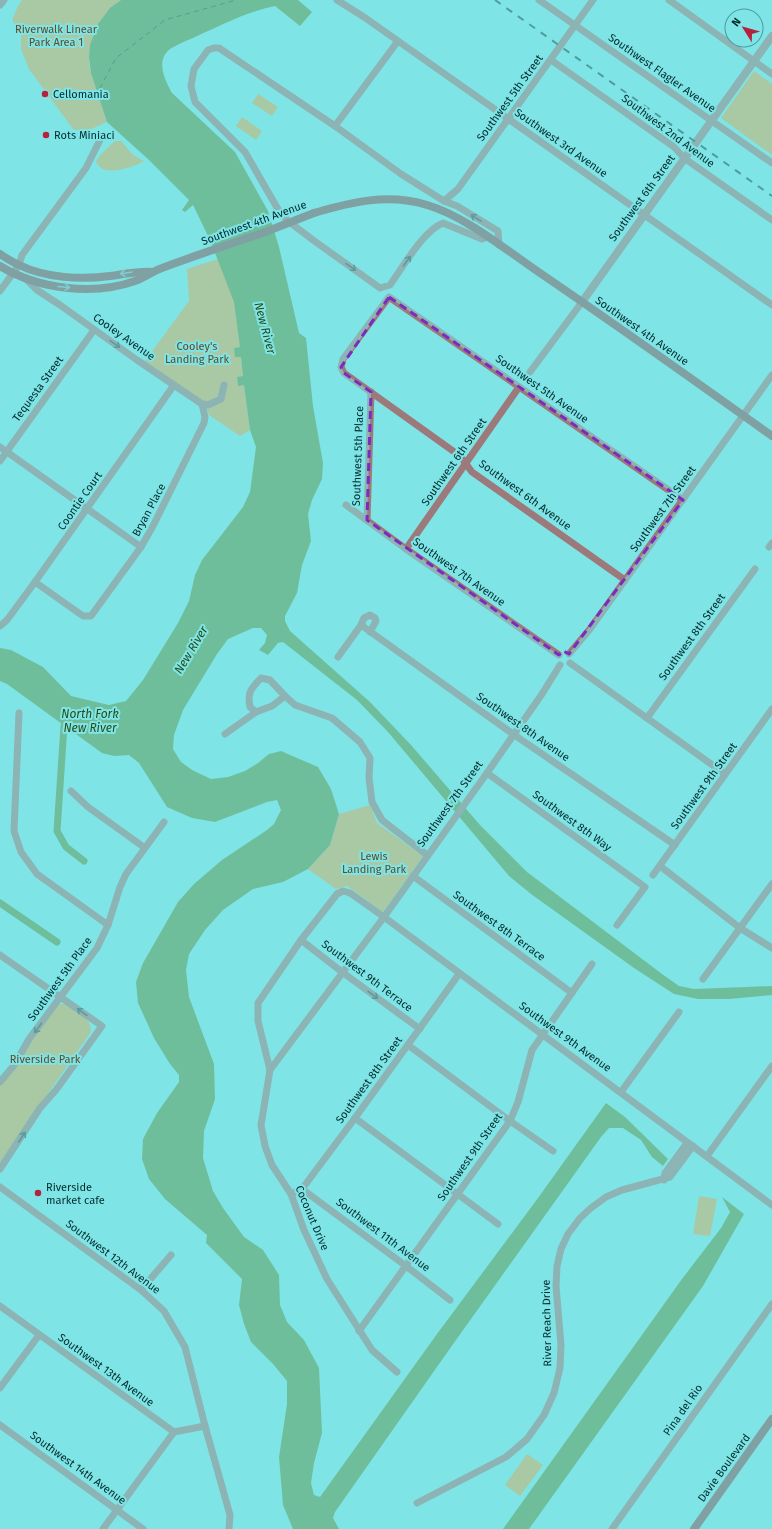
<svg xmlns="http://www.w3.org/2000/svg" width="772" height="1529" font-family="'Fira Sans',sans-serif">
	<rect width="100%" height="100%" fill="#7fe4e6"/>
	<g fill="#dba754">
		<path d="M22 0H121C99 16 86 41 90 69 91 74 93 79 95 84 99 97 103 109 107 122L84 132 73 129 29 69 21 49V32L12 20 18 6Z"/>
		<polygon points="754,71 772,84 772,155 721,118"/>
		<polygon points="258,94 278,107 272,116 252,103"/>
		<polygon points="242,117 262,131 256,140 236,126"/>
		<path d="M115 141H121L133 155 144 161C136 166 113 174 103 169 100 168 98 165 96 162 100 153 108 148 115 141Z"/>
		<polygon points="218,259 235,302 240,347 234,348 235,357 241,357 243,376 237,377 238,385 244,385 250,430 240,436 209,415 206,405 145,361 189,301 187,269"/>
		<polygon points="370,805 377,823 423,856 383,912 347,886 336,889 308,869 330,845 339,814"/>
		<path d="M60 1004H67C76 1012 92 1018 91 1032L0 1162V1086L54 1008Z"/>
		<polygon points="699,1196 717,1199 710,1236 693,1234"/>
		<polygon points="527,1454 543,1465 520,1496 505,1485"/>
	</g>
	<g fill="#5a9142">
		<path d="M121 0H298L312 12 300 26 275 6C246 12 220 26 193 38 186 41 170 47 166 53 157 65 166 82 172 93L235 152 268 211 279 247 299 333 306 338 313 406 323 463 322 479 312 500 308 514 311 541 302 565 297 593 285 616V621L290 631 370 702 411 745 480 825 527 872 662 974 679 986 694 989 772 986V995L729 999H698L674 994 634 968 531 894 509 876 388 732 357 700 283 642 278 643 268 655 259 650 265 643 267 635 261 628H253L228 639 217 654 183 710 174 735 173 749 181 762 192 770 211 779 228 777 245 771 258 763 269 754 281 751 318 767 331 789 339 814 330 845 308 869 283 882 253 889 223 910 205 930 189 954 186 970 189 997 214 1064 215 1099 204 1131 203 1158 213 1191 223 1208 244 1237 263 1250 279 1275 280 1305 287 1322 304 1340 319 1368 322 1433 314 1463 311 1483 314 1495 320 1497 437 1334 538 1198 606 1103 625 1117 668 1159 663 1166 652 1157 641 1140 623 1128H609L601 1137 451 1347 335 1512 333 1518 339 1529H293L283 1505 279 1457 287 1404V1381L273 1364 251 1342 244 1324 239 1305 242 1279 206 1243 207 1235 165 1199 149 1179 142 1159 143 1139 157 1113 179 1082V1075L170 1064 154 1038 138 1003 136 982 143 963 178 902 194 884 222 860 267 830 274 824 281 810 277 800 267 802 215 822 192 818 167 807 139 763 129 755 114 756 102 753 7 684 0 681V648L11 650 43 667 71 696 109 705 126 701 143 680 178 623 189 601 195 575 202 560 243 507 250 492 256 447 250 430 244 385 238 386 237 377 243 376 241 357H235L234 348 240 347 234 302 210 240 193 205 185 212 182 210 189 200 149 160 107 122 91 73 89 57 90 45 98 24 110 8Z"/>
		<polygon points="722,1197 744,1214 703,1286 529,1529 503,1529 682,1279 721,1228 730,1212"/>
	</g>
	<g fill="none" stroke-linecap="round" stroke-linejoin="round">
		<g stroke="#5a9142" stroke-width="7">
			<polyline points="64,726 57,831 66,847 84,861"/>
			<polyline points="0,903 57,942"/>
		</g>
		<polyline stroke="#264b15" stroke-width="1" stroke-dasharray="5 4" stroke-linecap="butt" points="100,88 116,58 165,20 236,0"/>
		<g stroke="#9c7a7b" stroke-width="7">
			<polyline points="337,0 364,17 772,305"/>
			<polyline points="539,0 772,163"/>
			<polyline points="669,0 772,74"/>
			<polyline points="0,5 4,0"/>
			<polyline points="551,60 674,147 684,158 772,220"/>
			<polyline points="335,126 398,41"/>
			<polyline points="444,201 458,189 593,0"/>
			<path d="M488 237 482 239 443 223C423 231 403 267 390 285L380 288 313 240 288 221 279 211 245 152 195 102 191 86 194 69 208 50 214 48H219L335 126 401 174 444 201 457 206 498 231 499 245"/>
			<polyline points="26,279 37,290 60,305 137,360 202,404 208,405 221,399 224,385"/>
			<polyline points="0,291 19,265 22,255 86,168 100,140"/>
			<polyline points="530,372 582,302"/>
			<polyline points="0,447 141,547"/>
			<polyline points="0,461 94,330"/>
			<polyline points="346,505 406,549 559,655"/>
			<polyline points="367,520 371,392"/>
			<polyline points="769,547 772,543"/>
			<polyline points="406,549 519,387"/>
			<polyline points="625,580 472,472 460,456 344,373 341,367 343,359 389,297 683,500"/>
			<polyline points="35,582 83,616 91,616 141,547 153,526 204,423 205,417 202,404"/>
			<polyline points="361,625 513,734 675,845"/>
			<polyline points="0,626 7,620 35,582 174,385"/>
			<polyline points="569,654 590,629 772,375"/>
			<polyline points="338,657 361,625 364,618 370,615 375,618 376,621 370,632"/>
			<polyline points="570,663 725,774"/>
			<path d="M261 678 270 680 285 696 272 706 256 712 250 707C247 692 251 689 261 678Z"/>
			<polyline points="285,696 295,705 332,718 360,742 370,758 369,778 372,802 382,820 427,855"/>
			<polyline points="19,713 14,831 21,852 37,874 108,925"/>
			<polyline points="647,718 755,569"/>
			<polyline points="225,734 256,712"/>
			<polyline points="487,773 645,887 617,925"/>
			<polyline points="71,791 88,807 145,848"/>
			<polyline points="660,866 740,928 772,948"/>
			<polyline points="653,875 772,709"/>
			<polyline points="413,876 572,993"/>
			<polyline points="301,940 342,972 420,1029"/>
			<polyline points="0,955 102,1026 56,1090 40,1108 0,1169"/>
			<polyline points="703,979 772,884"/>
			<polyline points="408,1045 510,1121 553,1151"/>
			<polyline points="270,1070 384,917 487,773 542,694 560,665"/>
			<polyline points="0,1082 15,1064 29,1039 97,948 108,925 120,887 126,874 164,822"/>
			<polyline points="621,1092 679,1012"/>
			<polyline points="355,1118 498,1224"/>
			<polyline points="707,1156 772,1066"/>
			<polyline points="664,1180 665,1173 687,1143"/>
			<polyline points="0,1187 141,1290 164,1311 185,1347 205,1426 230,1515 229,1529"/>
			<polyline points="302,1189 406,1266 450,1300"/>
			<polyline points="291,1194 302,1189 355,1118 459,974"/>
			<polyline points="141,1290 171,1255"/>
			<polyline points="0,1306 174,1432 205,1426"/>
			<polyline points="359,1331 510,1121 518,1102 532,1050 592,964"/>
			<polyline points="397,1372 372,1350 327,1279 304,1230 291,1194 272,1165 265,1146 261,1125 270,1070 258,1021 258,1003 301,940 337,894 343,891 350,893 384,917 772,1205"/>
			<polyline points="0,1388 39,1335"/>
			<polyline points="0,1425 143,1529"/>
			<polyline points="417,1503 506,1457 527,1439 544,1415 554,1393 560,1368 561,1345 556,1286 557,1266 561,1249 568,1234 580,1218 591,1208 606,1197 622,1190 670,1177 693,1146"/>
			<polyline points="103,1529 174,1432"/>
			<polyline points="612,1529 772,1304"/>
		</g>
		<polyline stroke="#9c7a7b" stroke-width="8" points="582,302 772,36"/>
		<g stroke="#805152" stroke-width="8">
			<path d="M314 213C351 202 388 193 427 205 465 216 506 250 540 273 618 326 695 381 772 436"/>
			<path d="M0 254C6 258 12 262 19 265 46 278 81 280 110 276 125 274 138 271 153 272"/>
			<path d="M0 266C38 289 93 296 135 281 144 278 153 271 162 268 194 256 227 245 260 234"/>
			<polyline points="694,1529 772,1419"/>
		</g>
		<polyline stroke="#134748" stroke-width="2" stroke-dasharray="7 7" stroke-linecap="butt" points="495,0 772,196"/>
		<polyline stroke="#805152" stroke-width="8" points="260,234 314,213"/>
	</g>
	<defs><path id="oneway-shaft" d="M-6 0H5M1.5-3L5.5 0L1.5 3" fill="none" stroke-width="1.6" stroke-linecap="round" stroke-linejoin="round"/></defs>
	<g stroke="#2f4344">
		<use href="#oneway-shaft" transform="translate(476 218) rotate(-148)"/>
		<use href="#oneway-shaft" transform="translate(407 261) rotate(-54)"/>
		<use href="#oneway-shaft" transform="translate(351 267) rotate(35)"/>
		<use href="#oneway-shaft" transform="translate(115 344) rotate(35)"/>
		<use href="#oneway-shaft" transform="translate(373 995) rotate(36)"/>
		<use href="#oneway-shaft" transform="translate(82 1012) rotate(-145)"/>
		<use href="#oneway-shaft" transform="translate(38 1028) rotate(126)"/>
		<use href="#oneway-shaft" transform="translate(22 1137) rotate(-57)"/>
	</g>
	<g stroke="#7fb1b2">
		<use href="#oneway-shaft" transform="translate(126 273) rotate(171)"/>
		<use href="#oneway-shaft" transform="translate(64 287) rotate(5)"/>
	</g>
	<path d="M0 0H772V1529H0ZM389 297 683 500 569 654 563 651 559 655 367 520 371 392 344 373 341 367Z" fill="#7fe4e6" fill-opacity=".55" fill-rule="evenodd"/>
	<path fill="none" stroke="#7b2cbf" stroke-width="3" stroke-dasharray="8 5" stroke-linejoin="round" d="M389 297 683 500 569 654 563 651 559 655 367 520 371 392 344 373 341 367Z"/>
	<g fill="#b5223d" stroke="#7fe4e6" stroke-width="1.5">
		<circle cx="45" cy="94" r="4"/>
		<circle cx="46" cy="135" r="4"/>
		<circle cx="38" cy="1193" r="4"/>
	</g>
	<g text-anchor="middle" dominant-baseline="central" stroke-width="4" stroke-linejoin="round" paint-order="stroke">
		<g font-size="11" fill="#624a25" stroke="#7fe4e6">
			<text x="56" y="29">Riverwalk Linear<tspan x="56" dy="13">Park Area 1</tspan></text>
			<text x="197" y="346">Cooley's<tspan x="197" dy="13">Landing Park</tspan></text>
			<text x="374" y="856">Lewis<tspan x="374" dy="13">Landing Park</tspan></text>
			<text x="45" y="1059">Riverside Park</text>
		</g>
		<g font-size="11" fill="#002c2d" stroke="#7fe4e6">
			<text transform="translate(662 73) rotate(35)">Southwest Flagler Avenue</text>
			<text transform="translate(510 98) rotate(-54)">Southwest 5th Street</text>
			<text transform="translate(668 131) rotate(37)">Southwest 2nd Avenue</text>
			<text transform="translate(561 143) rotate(35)">Southwest 3rd Avenue</text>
			<text transform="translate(642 198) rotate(-54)">Southwest 6th Street</text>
			<text transform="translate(254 223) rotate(-20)">Southwest 4th Avenue</text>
			<text transform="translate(642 331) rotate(35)">Southwest 4th Avenue</text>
			<text transform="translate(124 337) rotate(35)">Cooley Avenue</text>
			<text transform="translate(38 389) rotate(-54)">Tequesta Street</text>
			<text transform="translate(542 389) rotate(35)">Southwest 5th Avenue</text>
			<text transform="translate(358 456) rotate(-88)">Southwest 5th Place</text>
			<text transform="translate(454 462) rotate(-55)">Southwest 6th Street</text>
			<text transform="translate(525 495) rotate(36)">Southwest 6th Avenue</text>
			<text transform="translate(80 501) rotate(-55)">Coontie Court</text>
			<text transform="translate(663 509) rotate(-54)">Southwest 7th Street</text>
			<text transform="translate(149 510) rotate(-62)">Bryan Place</text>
			<text transform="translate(459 572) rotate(35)">Southwest 7th Avenue</text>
			<text transform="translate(692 637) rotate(-54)">Southwest 8th Street</text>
			<text transform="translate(523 727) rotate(35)">Southwest 8th Avenue</text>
			<text transform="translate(704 786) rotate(-54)">Southwest 9th Street</text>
			<text transform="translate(450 804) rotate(-54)">Southwest 7th Street</text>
			<text transform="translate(572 821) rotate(36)">Southwest 8th Way</text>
			<text transform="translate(499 926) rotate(36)">Southwest 8th Terrace</text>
			<text transform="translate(367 976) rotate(37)">Southwest 9th Terrace</text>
			<text transform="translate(60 979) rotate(-54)">Southwest 5th Place</text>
			<text transform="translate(565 1037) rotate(36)">Southwest 9th Avenue</text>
			<text transform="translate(369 1080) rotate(-54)">Southwest 8th Street</text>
			<text transform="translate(470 1157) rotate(-55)">Southwest 9th Street</text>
			<text transform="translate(312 1218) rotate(67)">Coconut Drive</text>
			<text transform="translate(383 1235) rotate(37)">Southwest 11th Avenue</text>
			<text transform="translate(113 1257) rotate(37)">Southwest 12th Avenue</text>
			<text transform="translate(547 1323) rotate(-91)">River Reach Drive</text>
			<text transform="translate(106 1370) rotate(36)">Southwest 13th Avenue</text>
			<text transform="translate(683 1410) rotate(-55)">Pina del Rio</text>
			<text transform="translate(78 1468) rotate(36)">Southwest 14th Avenue</text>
			<text transform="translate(724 1468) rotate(-54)">Davie Boulevard</text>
		</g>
		<g font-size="11" fill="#002c2d" stroke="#7fe4e6" text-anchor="start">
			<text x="53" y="94">Cellomania</text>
			<text x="54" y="135">Rots Miniaci</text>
			<text x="46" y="1187">Riverside<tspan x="46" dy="13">market cafe</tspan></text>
		</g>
		<g font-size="12" font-style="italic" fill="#264b15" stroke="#7fe4e6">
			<text transform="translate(265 328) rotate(75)">New River</text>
			<text transform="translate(191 650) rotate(-59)">New River</text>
			<text x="90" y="714">North Fork<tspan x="90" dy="14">New River</tspan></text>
		</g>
	</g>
	<g transform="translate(744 28) rotate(307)"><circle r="19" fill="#7fe4e6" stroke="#4c9a9c"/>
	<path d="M0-3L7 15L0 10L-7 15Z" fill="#b5223d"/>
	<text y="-6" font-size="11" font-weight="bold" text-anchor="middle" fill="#002c2d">N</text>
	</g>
</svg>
